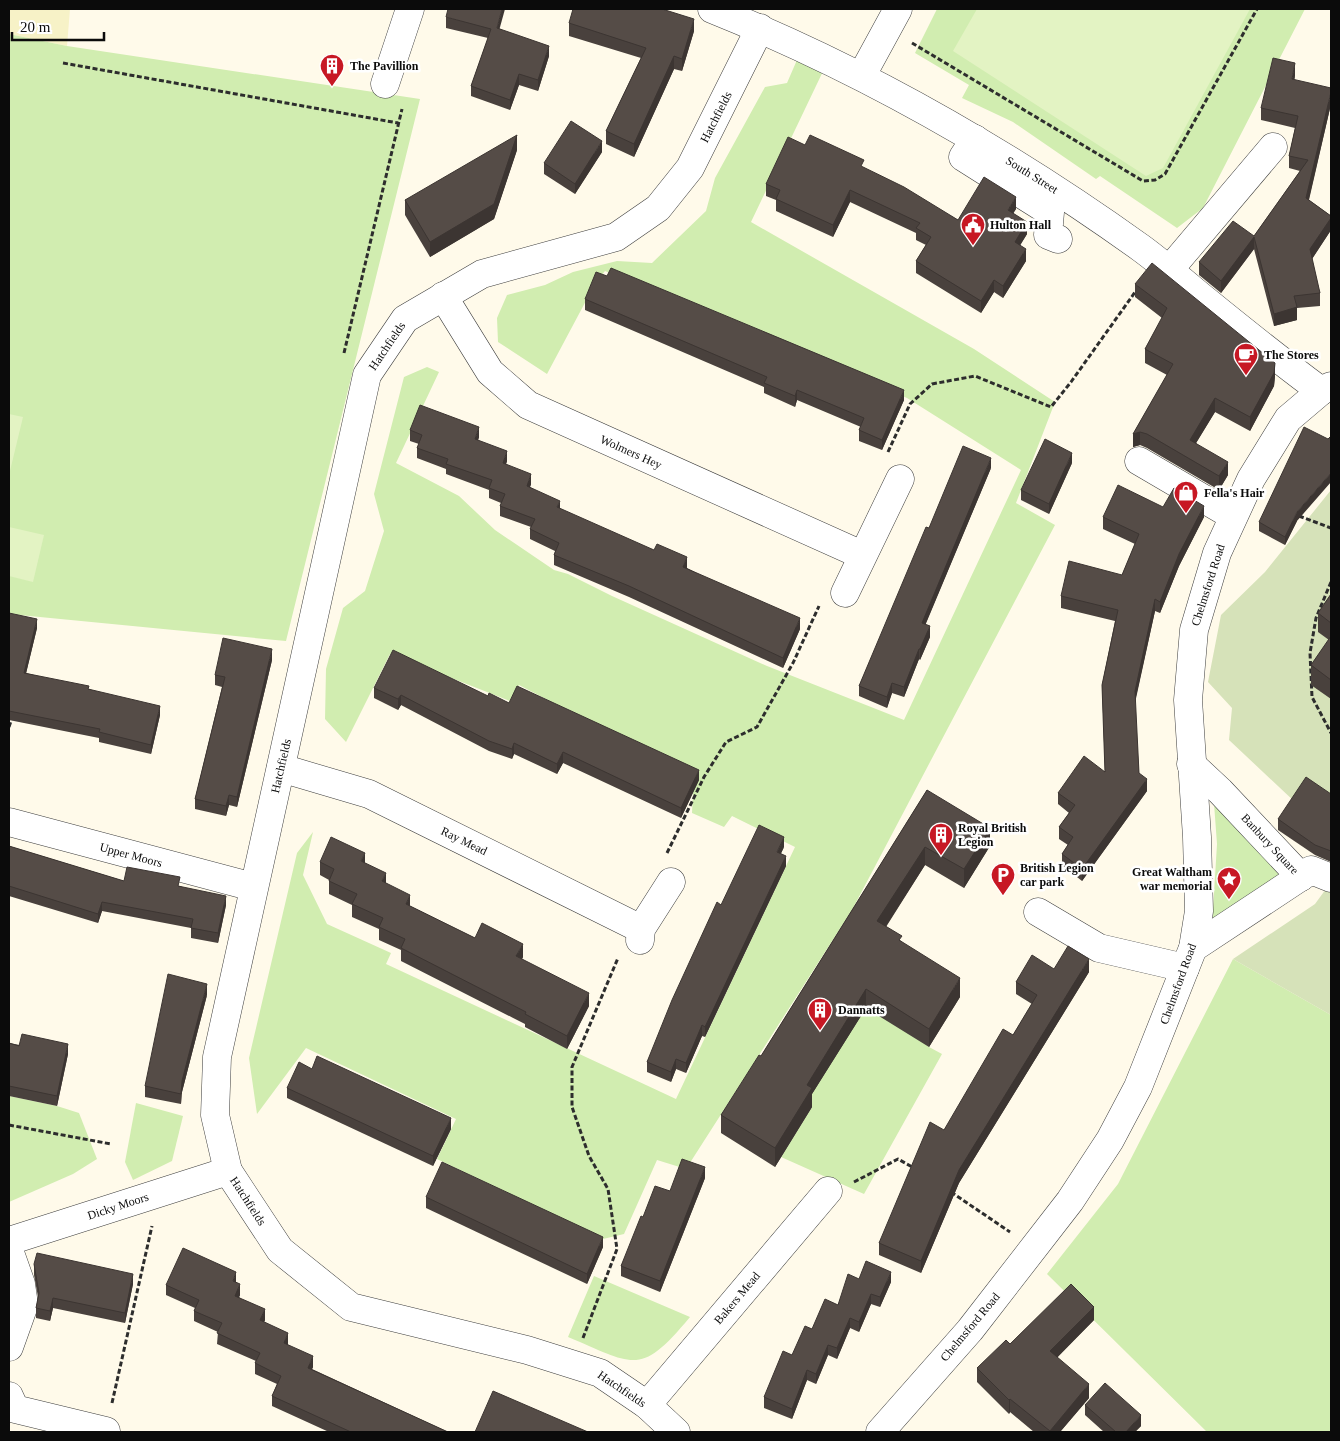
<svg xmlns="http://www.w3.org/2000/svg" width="1340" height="1441" font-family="Georgia,serif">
	<rect width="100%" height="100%" fill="#fffaea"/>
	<polygon fill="#f7f2c7" points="9,9 70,9 67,46 9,34"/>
	<g fill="#d1edb0">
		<polygon points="937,9 1305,9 1203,208 1177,228 1100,176 1096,179 1013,122 962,98 969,85 915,53"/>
		<polygon points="9,34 67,46 420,99 286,641 9,614"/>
		<polygon points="800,53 826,65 751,222 974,349 1055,402 1016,503 1055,525 852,910 686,1169 657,1160 624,1234 603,1239 437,1159 456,1119 306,1048 257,1114 249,1058 297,853 313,832 303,875 327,924 391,953 386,964 676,1099 795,847 732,816 724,827 692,813 693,792 653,755 519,685 510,701 390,654 346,742 325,719 326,669 343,608 365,591 384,531 374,494 404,377 427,367 439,372 396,463 459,496 495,530 554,570 568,574 612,596 767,666 904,720 1021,470 907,398 605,271 596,282 547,374 498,342 497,318 507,295 545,285 573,272 617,261 652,263 706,211 715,178 765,87 787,83"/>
		<polygon points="1213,790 1283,876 1212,927 1217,844"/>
		<polygon points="1233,959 1331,1015 1331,1432 1207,1432 1047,1274 1118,1184"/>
		<polygon points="881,984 929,1047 942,1054 864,1194 781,1157 812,1107 788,1091"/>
		<polygon points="9,1096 57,1106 79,1113 97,1159 73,1174 9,1202"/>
		<polygon points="136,1103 183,1116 172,1161 133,1180 125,1162"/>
		<path d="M594 1276 690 1317C640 1377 635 1365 568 1337Z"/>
	</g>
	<g fill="#d6e2b9">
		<polygon points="1331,490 1331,804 1296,803 1229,740 1232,708 1208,682 1221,615 1265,572"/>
		<polygon points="1331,882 1331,1015 1233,959 1315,904"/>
	</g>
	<g fill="#e3f3c3">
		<polygon points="977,9 1250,9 1163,168 1146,176 953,51"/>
		<polygon points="9,414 23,417 9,475"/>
		<polygon points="9,527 44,535 33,582 9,576"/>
	</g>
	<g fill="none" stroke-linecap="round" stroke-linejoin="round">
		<defs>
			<g id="minor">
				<path d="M712 9C864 70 1007 152 1141 248 1163 264 1184 283 1205 300 1243 331 1282 362 1321 391"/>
				<polyline points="862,75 898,9"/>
				<polyline points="385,84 410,9"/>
				<polyline points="975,139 963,157 1050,212 1048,235 1058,239"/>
				<polyline points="1169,270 1273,147"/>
				<polyline points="443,296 490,372 528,405 862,555"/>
				<polyline points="1139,461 1233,516"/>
				<polyline points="845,593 900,479"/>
				<polyline points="1191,764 1220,791 1301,877"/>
				<polyline points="281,768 369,794 641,929"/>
				<polyline points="9,822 253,887"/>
				<polyline points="1038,912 1099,948 1185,968"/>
				<polyline points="640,940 641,929 671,882"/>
				<polyline points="1193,948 1311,870 1331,878"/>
				<polyline points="9,1241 228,1171"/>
				<polyline points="9,1250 21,1284 24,1305 9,1347"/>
				<polyline points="9,1396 15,1409 106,1431"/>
				<polyline points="647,1405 828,1191"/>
				<polyline points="676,1432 647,1405 600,1373 527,1350 351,1307 280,1250 228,1171 215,1115 217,1057 367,375 405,319 482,274 616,237 658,208 690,168 760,28"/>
				<polyline points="880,1432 970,1330 1070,1201 1110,1140 1138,1087 1193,948 1199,911 1197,837 1188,700 1194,630 1217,553 1251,479 1288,419 1321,391 1331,386"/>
			</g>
		</defs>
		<use href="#minor" stroke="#3e3e3e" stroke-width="29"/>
		<g stroke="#2d2d2d" stroke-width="3" stroke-dasharray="5 2.5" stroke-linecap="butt">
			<polyline points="912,43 1143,181 1155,180 1165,174 1257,9"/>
			<polyline points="63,63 398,123"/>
			<polyline points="344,353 402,109"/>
			<polyline points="888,452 910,404 932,384 975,376 1051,407 1071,382 1138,288"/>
			<polyline points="1299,516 1331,528"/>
			<polyline points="1331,582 1316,618 1310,653 1312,697 1331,733"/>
			<polyline points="9,727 12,718"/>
			<polyline points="667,853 704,777 726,742 757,727 793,663 819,606"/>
			<polyline points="9,1125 111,1144"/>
			<polyline points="854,1182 898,1159 914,1168"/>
			<polyline points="951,1192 1010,1232"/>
			<polyline points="583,1338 617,1249 608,1189 589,1156 572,1107 572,1067 618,958"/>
			<polyline points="112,1403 152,1226"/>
		</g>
		<use href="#minor" stroke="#fff" stroke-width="28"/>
	</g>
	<g fill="#49413d">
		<polygon points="446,17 500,29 549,56 538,91 519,85 510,110 471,96 471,86 488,38 446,28"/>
		<polygon points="569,23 694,31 682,71 674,69 634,157 606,144 606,131 641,58 569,36"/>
		<polygon points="1295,76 1294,80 1331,104 1309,200 1331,216 1331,230 1312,259 1320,293 1320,306 1297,308 1297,320 1274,326 1254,249 1221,293 1199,275 1199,262 1254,236 1300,171 1289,168 1289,156 1295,128 1261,120 1261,108"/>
		<polygon points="805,145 864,168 958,220 1016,209 1013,213 1027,234 1020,245 1026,261 1003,298 994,292 981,313 916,273 916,261 926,245 916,240 916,233 850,202 833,237 776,211 776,200 766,196 766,184"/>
		<polygon points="517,150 494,219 430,257 405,215 405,200"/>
		<polygon points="602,152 575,194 544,174 544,163"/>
		<polygon points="1135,284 1275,376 1274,386 1250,431 1215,412 1196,443 1228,475 1219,490 1147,448 1140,445 1133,447 1133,434 1167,375 1145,363 1145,349 1162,318 1135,297"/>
		<polygon points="585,299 904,400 882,450 859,441 859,430 861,427 797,400 795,407 764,393 764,387 585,310"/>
		<polygon points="410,430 479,437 478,440 507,461 506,464 531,484 530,487 560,509 687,567 687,568 800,629 783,668 629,597 554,565 554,555 555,551 530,539 530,529 531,527 500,516 500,506 501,503 489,498 489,490 446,474 446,469 417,458 417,448 419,444 410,441"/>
		<polygon points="1072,463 1049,514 1021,500 1021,490"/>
		<polygon points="991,468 925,625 930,637 920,660 919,659 904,697 892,693 887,708 859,696 859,686 929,528"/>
		<polygon points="1163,507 1204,517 1179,566 1160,613 1155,611 1135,701 1139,773 1147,791 1082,881 1062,865 1062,854 1068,845 1059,839 1059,827 1069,813 1058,804 1058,793 1105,771 1102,685 1115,621 1061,608 1061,596 1122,575 1135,544 1103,529 1103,517"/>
		<polygon points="1297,521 1285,545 1259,531 1259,522"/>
		<polygon points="1331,594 1331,699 1311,685 1311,665 1329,640 1318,632 1318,613"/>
		<polygon points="9,613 37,628 26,673 89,689 160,715 151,754 99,742 99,738 9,720"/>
		<polygon points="272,660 237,807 229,805 226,816 195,809 195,799 222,687 215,685 215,675"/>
		<polygon points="374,688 488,696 509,703 699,780 681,818 563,763 557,774 514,754 512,759 489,751 401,705 398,710 374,698"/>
		<polygon points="927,790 990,846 964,888 925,865 886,927 960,997 929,1047 866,1008 812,1094 812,1107 775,1167 721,1133 721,1115 761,1056"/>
		<polygon points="1331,794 1331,862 1315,855 1278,830 1278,819"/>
		<polygon points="9,846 124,881 180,886 226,905 218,943 191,938 191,928 102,911 98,923 9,896"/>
		<polygon points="784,847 781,853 786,866 705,1037 702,1036 686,1073 676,1069 671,1082 647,1072 647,1062 721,905"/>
		<polygon points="320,862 365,863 410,906 475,938 523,957 522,959 589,1006 567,1049 525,1027 525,1024 401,961 401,950 379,940 379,929 352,917 352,905 329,894 329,880 320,875"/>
		<polygon points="1054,969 1089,972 959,1183 921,1273 879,1255 879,1243 944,1130 1013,1035 1032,1004 1016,994 1016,982"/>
		<polygon points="207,995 182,1092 181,1104 145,1097 145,1086"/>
		<polygon points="9,1043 68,1054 57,1106 9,1096"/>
		<polygon points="312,1069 451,1129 433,1166 287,1098 287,1088"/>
		<polygon points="705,1178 660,1292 621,1276 621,1266 643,1217 670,1191"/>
		<polygon points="426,1197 603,1247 587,1284 426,1208"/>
		<polygon points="34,1264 133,1284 125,1323 53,1308 50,1321 36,1318 36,1308 38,1297 34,1275"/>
		<polygon points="859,1279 891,1282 880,1307 871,1304 859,1332 850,1328 837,1359 828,1355 816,1384 807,1380 792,1419 764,1408 764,1397 792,1355 812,1329 838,1305"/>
		<polygon points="236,1283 240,1295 239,1297 265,1320 264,1322 288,1343 288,1345 313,1367 312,1369 448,1432 329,1432 272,1406 272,1396 277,1384 255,1374 255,1363 256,1361 217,1344 218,1332 194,1321 194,1311 195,1308 166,1295 166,1285"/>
		<polygon points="1094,1320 1057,1357 1089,1398 1060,1432 1034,1432 1010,1412 1009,1414 977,1382 977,1368 1010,1344"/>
		<polygon points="1085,1405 1141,1426 1135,1432 1104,1432 1085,1415"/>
	</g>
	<g fill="#3c3532">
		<polygon points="502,9 505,9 497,38 497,28"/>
		<polygon points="694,19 694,31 682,71 682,59"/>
		<polygon points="549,46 549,56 538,91 538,80"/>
		<polygon points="674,56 674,69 634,157 634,144"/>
		<polygon points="1295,63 1295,76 1292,92 1292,79"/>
		<polygon points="519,74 519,85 510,110 510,100"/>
		<polygon points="1331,92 1331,104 1306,211 1306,198"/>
		<polygon points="517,135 517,150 494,219 430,257 430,242"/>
		<polygon points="602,141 602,152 575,194 575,184"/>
		<polygon points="850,190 850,202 833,237 833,225"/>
		<polygon points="1016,197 1016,209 1008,222 1008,210"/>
		<polygon points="1331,218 1331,230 1310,262 1310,249"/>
		<polygon points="1027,222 1027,234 1015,254 1015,242"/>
		<polygon points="1254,237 1254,249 1221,293 1221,281"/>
		<polygon points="1026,249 1026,261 1003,298 1003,286"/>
		<polygon points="994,280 994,292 981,313 981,301"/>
		<polygon points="1297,307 1297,320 1274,326 1274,314"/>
		<polygon points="1275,363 1275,376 1274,386 1250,431 1250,417"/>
		<polygon points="797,390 797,400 795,407 795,396"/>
		<polygon points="904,390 904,400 882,450 882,440"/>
		<polygon points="1215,398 1215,412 1190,453 1190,440"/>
		<polygon points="479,427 479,437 475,449 475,439"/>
		<polygon points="1140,432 1140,445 1133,447 1133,434"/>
		<polygon points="507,451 507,461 503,473 503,463"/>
		<polygon points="1072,453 1072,463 1049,514 1049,504"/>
		<polygon points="991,458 991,468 922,633 922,623"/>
		<polygon points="1228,462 1228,475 1219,490 1219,476"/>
		<polygon points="1331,473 1331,482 1297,521 1285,545 1285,537 1297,512"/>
		<polygon points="531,474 531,484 527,496 527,486"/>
		<polygon points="560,501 560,511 557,507"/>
		<polygon points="1204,506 1204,517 1179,566 1160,613 1160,602 1179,554"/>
		<polygon points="687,557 687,567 683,577 683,567"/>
		<polygon points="1155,599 1155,611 1135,703 1135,691"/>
		<polygon points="800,618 800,629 783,668 783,658"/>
		<polygon points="37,619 37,628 24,682 24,673"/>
		<polygon points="930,626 930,637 920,660 920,649"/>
		<polygon points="272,649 272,660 237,807 237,797"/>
		<polygon points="919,649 919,659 904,697 904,687"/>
		<polygon points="892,683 892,693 887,708 887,697"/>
		<polygon points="401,695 401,705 398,710 398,699"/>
		<polygon points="160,706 160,715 151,754 151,745"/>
		<polygon points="514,743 514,754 512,759 512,749"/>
		<polygon points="563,752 563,763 557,774 557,764"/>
		<polygon points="699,770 699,780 681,818 681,808"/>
		<polygon points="1147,779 1147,791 1082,881 1082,869"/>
		<polygon points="229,795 229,805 226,816 226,806"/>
		<polygon points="990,828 990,846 964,888 964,869"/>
		<polygon points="784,837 784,847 777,862 777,852"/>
		<polygon points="925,847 925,865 877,940 877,921"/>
		<polygon points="365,853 365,866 361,861"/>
		<polygon points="786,856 786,866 705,1037 705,1027"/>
		<polygon points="386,873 386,886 382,881"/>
		<polygon points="410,895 410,908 406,904"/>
		<polygon points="226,896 226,905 218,943 218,933"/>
		<polygon points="102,902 102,911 98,923 98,914"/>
		<polygon points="523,944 523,957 516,969 516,956"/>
		<polygon points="1089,959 1089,972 959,1183 921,1273 921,1261 959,1170"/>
		<polygon points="960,978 960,997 929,1047 929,1029"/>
		<polygon points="207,984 207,995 182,1092 181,1104 182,1081"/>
		<polygon points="866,989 866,1008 812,1094 812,1107 775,1167 775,1148 807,1085"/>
		<polygon points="589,993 589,1006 567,1049 567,1036"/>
		<polygon points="702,1025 702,1036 686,1073 686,1063"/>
		<polygon points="68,1044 68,1054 57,1106 57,1096"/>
		<polygon points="676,1059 676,1069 671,1082 671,1072"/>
		<polygon points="451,1118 451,1129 433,1166 433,1156"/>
		<polygon points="705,1167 705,1178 660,1292 660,1281"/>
		<polygon points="603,1237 603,1247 587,1284 587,1274"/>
		<polygon points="236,1272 236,1282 233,1291 233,1281"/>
		<polygon points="891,1272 891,1282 880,1307 880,1297"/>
		<polygon points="133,1274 133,1284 125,1323 125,1313"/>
		<polygon points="240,1284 240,1295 235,1306 235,1296"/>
		<polygon points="871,1294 871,1304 859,1332 859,1322"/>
		<polygon points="53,1298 53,1308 50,1321 50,1311"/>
		<polygon points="1094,1307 1094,1320 1050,1365 1050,1351"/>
		<polygon points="265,1309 265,1320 260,1330 260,1320"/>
		<polygon points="850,1318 850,1328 837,1359 837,1348"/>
		<polygon points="288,1333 288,1343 284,1353 284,1343"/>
		<polygon points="828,1345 828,1355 816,1384 816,1374"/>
		<polygon points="313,1356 313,1367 308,1378 308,1368"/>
		<polygon points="807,1370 807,1380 792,1419 792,1409"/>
		<polygon points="1089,1384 1089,1398 1060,1432 1050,1432 1050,1431"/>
		<polygon points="1010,1399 1010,1412 1009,1414 1009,1400"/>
		<polygon points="1141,1415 1141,1426 1135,1432 1126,1432"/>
	</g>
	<g fill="#554c47" stroke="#3c3532">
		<polygon points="448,9 502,9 497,28 549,46 538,80 519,74 510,100 471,86 491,29 446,17"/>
		<polygon points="573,9 662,9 694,19 682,59 674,56 634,144 606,131 646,48 569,23"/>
		<polygon points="1273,58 1295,63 1292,79 1331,88 1331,92 1306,198 1331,216 1331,218 1310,249 1320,293 1294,296 1297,307 1274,314 1254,237 1221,281 1199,262 1233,221 1254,236 1308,160 1289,156 1298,116 1261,108"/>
		<polygon points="571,121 602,141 575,184 544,163"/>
		<polygon points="517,135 494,204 430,242 405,200"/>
		<polygon points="810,135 864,160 861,166 904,187 958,220 984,177 1016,197 1008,210 1027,222 1015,242 1026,249 1003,286 994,280 981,301 916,261 931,237 916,228 920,223 850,190 833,225 776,199 780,190 766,184 788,137 805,145"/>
		<polygon points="1152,263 1275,363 1274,373 1250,417 1215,398 1190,440 1228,462 1219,476 1147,434 1140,432 1133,434 1173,364 1145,349 1167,308 1135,284"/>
		<polygon points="611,268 904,390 882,440 859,430 864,418 797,390 795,396 764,383 767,377 585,299 596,272 607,276"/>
		<polygon points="420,405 479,427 475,439 507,451 503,463 531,474 527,486 560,501 557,507 654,550 657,544 687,557 683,567 800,618 783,658 629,586 554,555 559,543 530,529 535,519 500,506 505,494 489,488 492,480 446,464 448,459 417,448 422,435 410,430"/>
		<polygon points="1304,427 1328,439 1331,436 1331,473 1297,512 1285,537 1259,522"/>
		<polygon points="1045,439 1072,453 1049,504 1021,490"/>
		<polygon points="963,446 991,458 922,623 930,626 920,649 919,649 904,687 892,683 887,697 859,686 926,527 929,528"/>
		<polygon points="1118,485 1163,507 1174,488 1204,506 1179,554 1160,602 1155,599 1135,691 1139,773 1147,779 1082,869 1062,854 1073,837 1059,827 1075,805 1058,793 1084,756 1105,772 1102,685 1118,610 1061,596 1069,561 1122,575 1139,534 1103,517"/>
		<polygon points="1331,594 1331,623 1318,613"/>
		<polygon points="9,613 37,619 24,673 89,686 88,689 160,706 151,745 99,732 100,729 9,711"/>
		<polygon points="1331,636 1331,680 1311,665"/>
		<polygon points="223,638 272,649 237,797 229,795 226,806 195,799 225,677 215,675"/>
		<polygon points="393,650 488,696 489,693 509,703 517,686 699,770 681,808 563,752 557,764 514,743 512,749 489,741 401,695 398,699 374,688"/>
		<polygon points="1306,777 1331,794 1331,851 1315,845 1278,819"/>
		<polygon points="927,790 990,828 964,869 925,847 877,921 902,936 899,940 960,978 929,1029 866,989 807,1085 812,1088 775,1148 721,1115 759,1055 761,1056"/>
		<polygon points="759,825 784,837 777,852 786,856 705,1027 702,1025 686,1063 676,1059 671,1072 647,1062 672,1000 717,902 721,905"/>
		<polygon points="331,837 365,853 361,861 386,873 382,881 410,895 406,904 475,938 482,923 523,944 516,956 589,993 567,1036 525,1014 526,1012 401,948 405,939 379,927 383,918 352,904 357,894 329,881 334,869 320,862"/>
		<polygon points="9,846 124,881 127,867 180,877 178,886 226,896 218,933 191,928 193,919 102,902 98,914 9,886"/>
		<polygon points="1068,946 1089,959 959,1170 921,1261 879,1243 930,1122 944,1130 1003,1029 1013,1035 1037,995 1016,982 1032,955 1054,969"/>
		<polygon points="168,974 207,984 182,1081 181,1094 145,1086"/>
		<polygon points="22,1034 68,1044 57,1096 9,1086 9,1043 19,1046"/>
		<polygon points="317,1056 451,1118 433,1156 287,1088 299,1062 312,1069"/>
		<polygon points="682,1159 705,1167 660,1281 621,1266 641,1216 643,1217 655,1186 670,1191"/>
		<polygon points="442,1162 603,1237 587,1274 426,1197"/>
		<polygon points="183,1248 236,1272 233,1281 240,1284 235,1296 265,1309 260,1320 288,1333 284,1343 313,1356 308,1368 448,1432 351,1432 272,1396 281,1376 255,1363 260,1353 217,1333 222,1323 194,1311 199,1300 166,1285"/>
		<polygon points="37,1253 133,1274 125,1313 53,1298 50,1311 36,1308 39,1293 34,1264"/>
		<polygon points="866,1261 891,1272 880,1297 871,1294 859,1322 850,1318 837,1348 828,1345 816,1374 807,1370 792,1409 764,1397 783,1351 792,1355 805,1326 812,1329 825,1299 838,1305 848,1274 859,1279"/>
		<polygon points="1071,1284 1094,1307 1050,1351 1089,1384 1050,1431 1010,1399 1009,1400 977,1368 1006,1340 1010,1344"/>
		<polygon points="1105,1383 1141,1415 1126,1432 1116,1432 1085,1405"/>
		<polygon points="493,1391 588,1432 475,1432"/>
	</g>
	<defs>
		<symbol id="building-pin" viewBox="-11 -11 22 30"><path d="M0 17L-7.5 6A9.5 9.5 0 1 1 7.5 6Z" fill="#c71824" stroke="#fff"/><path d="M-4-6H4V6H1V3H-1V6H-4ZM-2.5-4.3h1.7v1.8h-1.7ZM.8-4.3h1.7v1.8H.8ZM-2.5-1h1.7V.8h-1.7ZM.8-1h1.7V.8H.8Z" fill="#fff"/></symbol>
		<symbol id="civic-pin" viewBox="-11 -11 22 30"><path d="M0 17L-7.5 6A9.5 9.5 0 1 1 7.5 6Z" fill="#c71824" stroke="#fff"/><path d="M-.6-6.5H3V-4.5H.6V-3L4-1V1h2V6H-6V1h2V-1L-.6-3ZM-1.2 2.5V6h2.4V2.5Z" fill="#fff"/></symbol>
		<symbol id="cafe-pin" viewBox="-11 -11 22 30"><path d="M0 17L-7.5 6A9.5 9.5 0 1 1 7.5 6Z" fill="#c71824" stroke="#fff"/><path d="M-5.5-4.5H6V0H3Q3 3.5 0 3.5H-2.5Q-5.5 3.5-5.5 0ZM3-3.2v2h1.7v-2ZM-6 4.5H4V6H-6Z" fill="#fff"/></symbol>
		<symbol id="shop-pin" viewBox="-11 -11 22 30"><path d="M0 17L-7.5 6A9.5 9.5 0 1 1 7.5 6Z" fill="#c71824" stroke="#fff"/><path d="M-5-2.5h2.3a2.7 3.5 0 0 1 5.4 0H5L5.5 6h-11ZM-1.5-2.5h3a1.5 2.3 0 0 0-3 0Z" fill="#fff"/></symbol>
		<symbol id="parking-pin" viewBox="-11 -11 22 30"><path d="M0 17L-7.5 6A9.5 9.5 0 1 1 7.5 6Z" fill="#c71824" stroke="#fff"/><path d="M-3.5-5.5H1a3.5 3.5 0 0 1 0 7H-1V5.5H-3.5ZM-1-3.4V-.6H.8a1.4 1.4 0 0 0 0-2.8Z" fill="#fff"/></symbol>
		<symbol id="sight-pin" viewBox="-11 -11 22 30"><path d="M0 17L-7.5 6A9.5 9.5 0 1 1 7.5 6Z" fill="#c71824" stroke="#fff"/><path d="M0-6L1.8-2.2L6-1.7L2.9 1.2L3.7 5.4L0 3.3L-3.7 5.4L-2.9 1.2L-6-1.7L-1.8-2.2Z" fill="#fff"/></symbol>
	</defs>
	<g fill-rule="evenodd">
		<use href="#building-pin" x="318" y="52" width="28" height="38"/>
		<use href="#civic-pin" x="959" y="211" width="28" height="38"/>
		<use href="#cafe-pin" x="1232" y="341" width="28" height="38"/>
		<use href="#shop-pin" x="1172" y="479" width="28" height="38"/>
		<use href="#building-pin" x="927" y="821" width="28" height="38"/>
		<use href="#parking-pin" x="989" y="861" width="28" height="38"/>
		<use href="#sight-pin" x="1215" y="865" width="28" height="38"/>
		<use href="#building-pin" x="806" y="996" width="28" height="38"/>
	</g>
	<g text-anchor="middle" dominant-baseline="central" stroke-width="5" stroke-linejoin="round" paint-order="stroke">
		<g font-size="12" font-weight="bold" fill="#0b0b0b" stroke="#fff" text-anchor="start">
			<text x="350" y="66">The Pavillion</text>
			<text x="990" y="225">Hulton Hall</text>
			<text x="1264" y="355">The Stores</text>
			<text x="1204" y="493">Fella's Hair</text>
			<text x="958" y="828">Royal British<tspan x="958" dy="14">Legion</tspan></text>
			<text x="1020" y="868">British Legion<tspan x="1020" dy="14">car park</tspan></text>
			<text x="1212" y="872" text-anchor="end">Great Waltham<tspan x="1212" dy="14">war memorial</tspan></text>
			<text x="838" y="1010">Dannatts</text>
		</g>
		<g font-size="12" fill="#0b0b0b" stroke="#fff">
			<text transform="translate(716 117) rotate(-63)">Hatchfields</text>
			<text transform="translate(1032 175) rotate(32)">South Street</text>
			<text transform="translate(387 346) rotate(-56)">Hatchfields</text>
			<text transform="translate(631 452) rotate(24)">Wolmers Hey</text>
			<text transform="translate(1208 585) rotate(-72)">Chelmsford Road</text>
			<text transform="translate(281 766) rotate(-77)">Hatchfields</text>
			<text transform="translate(464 841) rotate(26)">Ray Mead</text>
			<text transform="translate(1270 844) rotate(47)">Banbury Square</text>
			<text transform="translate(131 855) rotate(15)">Upper Moors</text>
			<text transform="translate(1178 984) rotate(-70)">Chelmsford Road</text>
			<text transform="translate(248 1201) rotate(57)">Hatchfields</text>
			<text transform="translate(118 1206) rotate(-18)">Dicky Moors</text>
			<text transform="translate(737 1298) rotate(-50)">Bakers Mead</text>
			<text transform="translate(970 1327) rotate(-50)">Chelmsford Road</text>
			<text transform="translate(622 1389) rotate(34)">Hatchfields</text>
		</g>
	</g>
	<rect width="1340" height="1441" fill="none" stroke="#0b0b0b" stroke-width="20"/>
	<path d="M12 32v8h92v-8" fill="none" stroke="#0b0b0b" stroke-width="2.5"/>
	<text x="20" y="32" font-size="15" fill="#0b0b0b" stroke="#ffffff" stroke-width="4" paint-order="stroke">20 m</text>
</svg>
